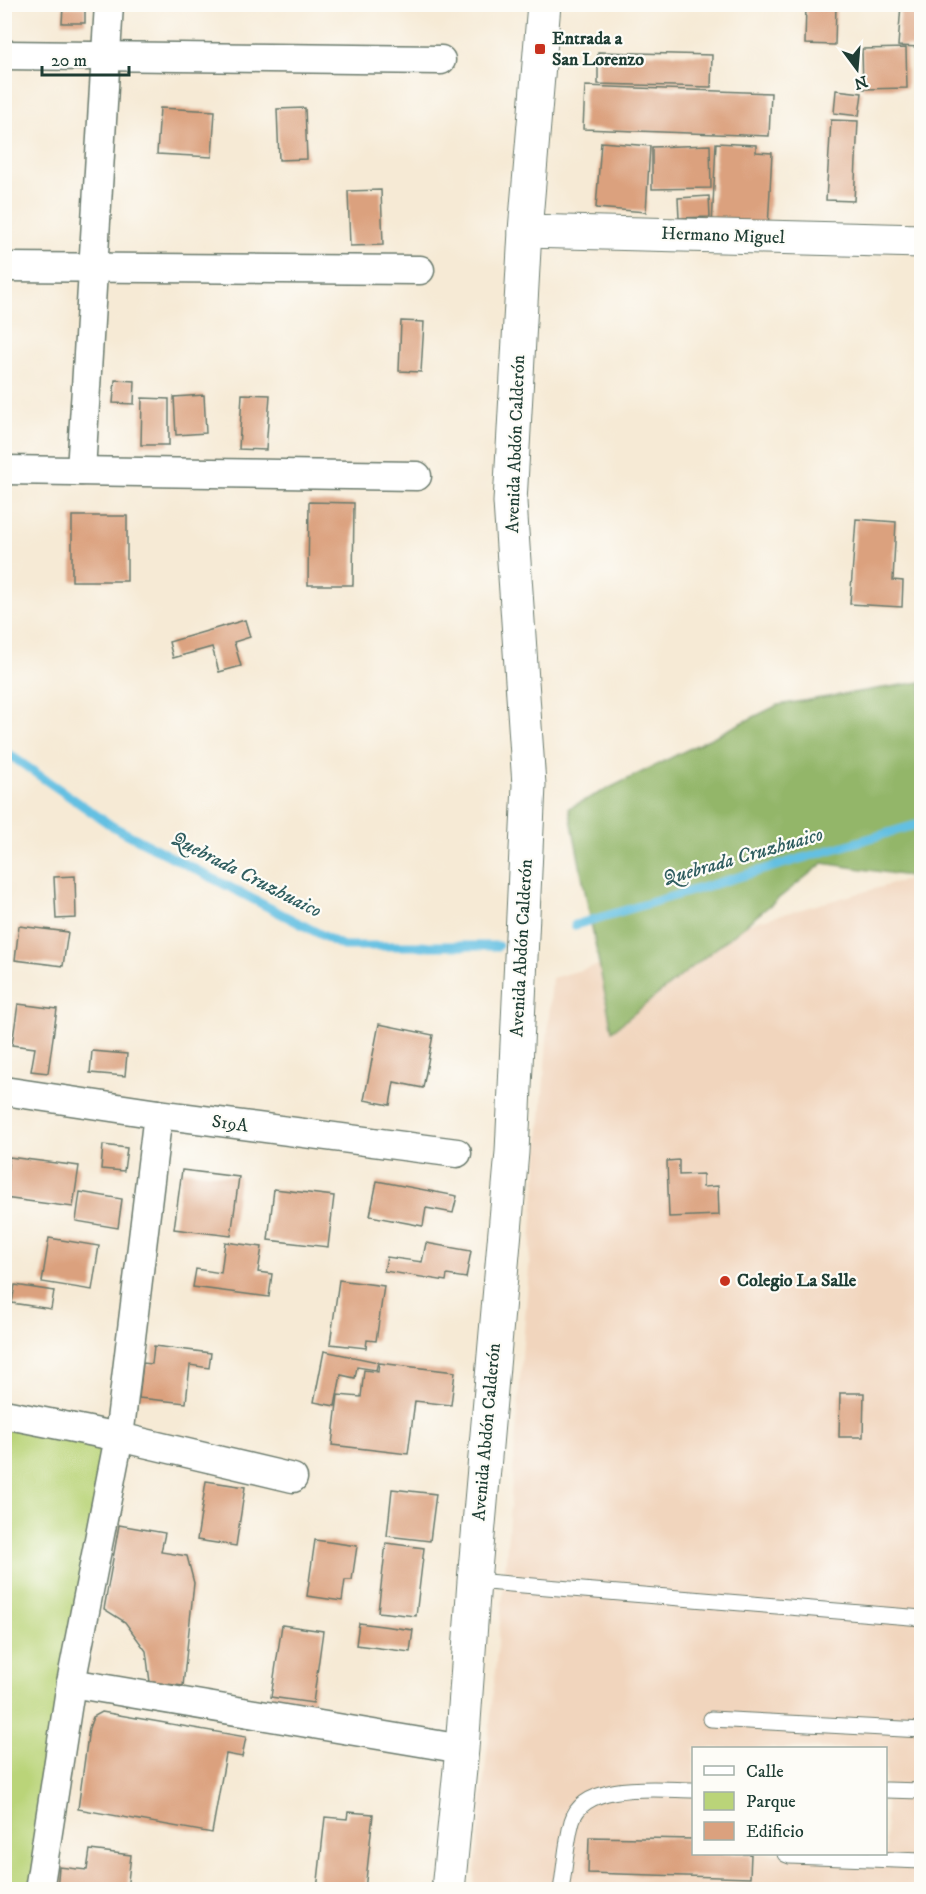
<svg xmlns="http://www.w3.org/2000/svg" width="926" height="1894" font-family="'IM FELL DW Pica',serif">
	<rect width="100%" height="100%" fill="#fdfcf7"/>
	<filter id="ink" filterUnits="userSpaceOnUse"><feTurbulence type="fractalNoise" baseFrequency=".0167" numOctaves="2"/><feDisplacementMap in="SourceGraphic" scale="12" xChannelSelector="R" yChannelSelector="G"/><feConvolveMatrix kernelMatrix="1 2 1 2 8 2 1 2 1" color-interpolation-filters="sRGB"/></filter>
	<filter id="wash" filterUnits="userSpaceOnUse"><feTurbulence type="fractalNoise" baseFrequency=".008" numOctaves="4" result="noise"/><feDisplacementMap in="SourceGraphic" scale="24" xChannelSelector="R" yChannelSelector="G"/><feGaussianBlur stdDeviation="1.35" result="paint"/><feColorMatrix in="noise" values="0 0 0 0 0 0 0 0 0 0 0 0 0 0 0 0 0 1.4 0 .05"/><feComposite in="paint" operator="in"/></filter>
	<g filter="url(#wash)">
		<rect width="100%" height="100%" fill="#f6ead5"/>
		<path fill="#f1d5bd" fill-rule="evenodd" d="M921 876V1889L473 1890 504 1583 552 978ZM694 1748H886V1854H694Z"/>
		<polygon fill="#bad479" stroke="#6c8856" stroke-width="1.5" points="4,1414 119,1437 39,1889 5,1889"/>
		<polygon fill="#93b669" stroke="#597a4e" stroke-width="1.5" points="921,682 921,878 823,863 612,1031 569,808 778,705"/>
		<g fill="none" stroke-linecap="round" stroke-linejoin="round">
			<g stroke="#64c0e2" stroke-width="9">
				<polyline points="4,751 112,826 343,946 498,946"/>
				<polyline points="575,925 922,823"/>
			</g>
		</g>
		<g id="blocks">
			<g fill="#dba17e">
				<polygon points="806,4 836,4 835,45 805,44"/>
				<polygon points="901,4 922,4 921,47 898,46"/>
				<polygon points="63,7 85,7 85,23 62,23"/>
				<polygon points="906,48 907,88 863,89 862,49"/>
				<polygon points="598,52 712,55 711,87 598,84"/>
				<polygon points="585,86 771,93 769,136 583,129"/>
				<polygon points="836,90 862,93 859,116 834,113"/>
				<polygon points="160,108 215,111 212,157 157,154"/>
				<polygon points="305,108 307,159 279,160 277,109"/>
				<polygon points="831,120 858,121 854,201 826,200"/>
				<polygon points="601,142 650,146 646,212 596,208"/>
				<polygon points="716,143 756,145 756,152 772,153 768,228 712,226"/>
				<polygon points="710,145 711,188 652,189 652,147"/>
				<polygon points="381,190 383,245 350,246 348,191"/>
				<polygon points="709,196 710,217 679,218 678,198"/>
				<polygon points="401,321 424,322 421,372 399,371"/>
				<polygon points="115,380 135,381 134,404 113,403"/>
				<polygon points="242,394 270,395 266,450 239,449"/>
				<polygon points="204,395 206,433 176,435 174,397"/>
				<polygon points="142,398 169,399 169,445 141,445"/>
				<polygon points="309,502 354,503 353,585 308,585"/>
				<rect x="72" y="516" width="55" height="65"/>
				<polygon points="856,519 896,522 893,580 903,581 902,607 850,604"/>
				<polygon points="245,620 250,637 234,642 241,666 219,672 212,647 173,658 169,642"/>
				<polygon points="75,876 76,918 56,919 54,877"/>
				<polygon points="19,926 68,932 63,966 15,960"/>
				<polygon points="18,1004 57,1009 48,1073 31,1071 35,1048 12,1045"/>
				<polygon points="379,1024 433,1035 423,1088 394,1082 390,1105 364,1100"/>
				<polygon points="92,1051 127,1054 125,1076 90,1073"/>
				<polygon points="103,1145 127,1148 124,1171 101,1169"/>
				<polygon points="9,1157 79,1166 73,1207 4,1198 4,1174 7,1174"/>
				<polygon points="679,1160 679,1175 703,1174 703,1187 718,1186 719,1215 669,1217 667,1161"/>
				<polygon points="182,1170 239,1177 231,1236 174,1229"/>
				<polygon points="377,1181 457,1196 453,1213 426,1208 423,1226 370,1216"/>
				<polygon points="274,1189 334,1196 328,1247 268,1240"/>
				<polygon points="80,1192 122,1199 118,1228 76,1221"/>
				<polygon points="49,1238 99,1246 92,1290 42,1282"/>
				<polygon points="225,1242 262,1247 258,1272 272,1274 269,1297 193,1287 196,1269 221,1273"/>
				<polygon points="426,1243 471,1251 466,1278 447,1275 446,1281 384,1271 387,1257 422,1262"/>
				<polygon points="339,1280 384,1286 376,1341 367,1340 366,1348 330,1344"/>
				<polygon points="15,1285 54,1291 51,1309 12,1303"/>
				<polygon points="154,1346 211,1353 209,1368 190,1365 186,1403 139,1398 143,1363 152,1364"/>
				<polygon points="324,1351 378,1362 376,1370 357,1367 355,1378 341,1375 335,1406 314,1402"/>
				<polygon points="379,1363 455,1372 451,1405 415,1401 408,1454 332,1445 338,1395 361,1397 364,1370 378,1372"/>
				<polygon points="840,1393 864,1393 863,1437 839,1437"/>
				<polygon points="206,1481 245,1487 236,1546 197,1540"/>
				<polygon points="392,1489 436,1494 430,1541 387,1536"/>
				<polygon points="119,1525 165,1533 161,1552 187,1556 194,1583 183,1686 150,1682 146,1651 125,1622 104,1609"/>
				<polygon points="315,1540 357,1546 352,1580 345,1580 342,1601 307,1596"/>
				<polygon points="386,1543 424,1548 416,1616 378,1612"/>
				<polygon points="359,1623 413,1630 410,1652 356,1645"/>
				<polygon points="282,1625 323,1631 313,1703 271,1697"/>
				<polygon points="102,1712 246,1737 242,1757 226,1754 212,1833 78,1809 89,1728 93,1717"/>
				<polygon points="348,1812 373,1814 365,1890 317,1890 325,1817 347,1819"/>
				<polygon points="589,1837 694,1839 694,1854 751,1854 750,1878 588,1873"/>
				<polygon points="90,1850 131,1855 127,1890 57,1890 59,1867 87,1870"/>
			</g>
		</g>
	</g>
	<g filter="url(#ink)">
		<use href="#blocks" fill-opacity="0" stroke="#6a7a6c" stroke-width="1.5"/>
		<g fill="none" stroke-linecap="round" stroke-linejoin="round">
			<defs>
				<g id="service">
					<polyline points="474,1581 922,1618"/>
					<polyline points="711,1719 922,1730"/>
					<polyline points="886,1790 922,1791"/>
					<polyline points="785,1854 790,1856 922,1861"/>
					<path d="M561 1890C565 1867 566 1843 572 1821 584 1780 661 1790 694 1790"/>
				</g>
				<g id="minor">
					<polyline points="4,55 441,60"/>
					<polyline points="4,267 420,270"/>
					<polyline points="4,470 417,476"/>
					<polyline points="81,471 109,4"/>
					<polyline points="4,1091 158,1114 457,1153"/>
					<polyline points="4,1414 119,1437 293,1478"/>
					<polyline points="71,1683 462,1749"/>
					<polyline points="39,1890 71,1683 119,1437 158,1114"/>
				</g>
				<g id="tertiary">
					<polyline points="525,231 922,241"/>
					<polyline points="448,1890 462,1749 474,1581 512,1152 529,785 510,502 525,231 544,4"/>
				</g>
			</defs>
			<use href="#service" stroke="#6a7a6c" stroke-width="17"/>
			<use href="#minor" stroke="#6a7a6c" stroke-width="31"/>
			<use href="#tertiary" stroke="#6a7a6c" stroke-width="35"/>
			<use href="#service" stroke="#fff" stroke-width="15"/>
			<use href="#minor" stroke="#fff" stroke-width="28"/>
			<use href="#tertiary" stroke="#fff" stroke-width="33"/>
		</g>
	</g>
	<g fill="#c8321e" stroke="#fdfcf7" stroke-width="2">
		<rect x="534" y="43" width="12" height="12" rx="3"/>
		<circle cx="725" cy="1281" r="6"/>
	</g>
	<g text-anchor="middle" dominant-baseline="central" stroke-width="4.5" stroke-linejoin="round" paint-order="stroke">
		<g font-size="18" font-weight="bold" fill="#1f3d34" stroke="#fdfcf7" text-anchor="start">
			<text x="552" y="39">Entrada a<tspan x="552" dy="21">San Lorenzo</tspan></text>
			<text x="737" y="1281">Colegio La Salle</text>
		</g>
		<g font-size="18" fill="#1f3d34" stroke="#fdfcf7">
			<text transform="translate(723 236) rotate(2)">Hermano Miguel</text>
			<text transform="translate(516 444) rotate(-88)">Avenida Abdón Calderón</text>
			<text transform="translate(522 948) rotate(-87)">Avenida Abdón Calderón</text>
			<text transform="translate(230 1124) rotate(8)">S19A</text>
			<text transform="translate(487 1432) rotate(-85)">Avenida Abdón Calderón</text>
		</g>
		<g font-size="20" font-style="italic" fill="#305e60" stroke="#fdfcf7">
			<text transform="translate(743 857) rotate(-16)">Quebrada Cruzhuaico</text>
			<text transform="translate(246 875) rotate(27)">Quebrada Cruzhuaico</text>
		</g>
	</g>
	<rect width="926" height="1894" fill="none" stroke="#fdfcf7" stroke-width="24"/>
	<rect x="692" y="1747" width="195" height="108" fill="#fdfcf7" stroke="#a4b0a9" stroke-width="1.5"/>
	<rect x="704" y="1766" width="30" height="9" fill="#ffffff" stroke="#a4b0a9" stroke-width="1.5"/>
	<text x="746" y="1777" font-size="18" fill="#1f3d34">Calle</text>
	<rect x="704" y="1792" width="30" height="18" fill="#bad479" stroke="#a4b0a9" stroke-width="1.5"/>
	<text x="746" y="1807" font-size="18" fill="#1f3d34">Parque</text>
	<rect x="704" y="1822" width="30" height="18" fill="#dba17e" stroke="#a4b0a9" stroke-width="1.5"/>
	<text x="746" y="1837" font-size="18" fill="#1f3d34">Edificio</text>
	<g transform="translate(857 69) rotate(164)" stroke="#fdfcf7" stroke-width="4.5" paint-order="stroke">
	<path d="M0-4.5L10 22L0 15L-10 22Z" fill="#1f3d34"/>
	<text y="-9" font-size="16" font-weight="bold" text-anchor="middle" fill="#1f3d34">N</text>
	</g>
	<path d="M42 66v9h87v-9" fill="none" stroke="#1f3d34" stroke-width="3"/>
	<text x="51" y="66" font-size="18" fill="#1f3d34" stroke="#fdfcf7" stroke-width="4.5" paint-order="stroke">20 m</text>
</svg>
